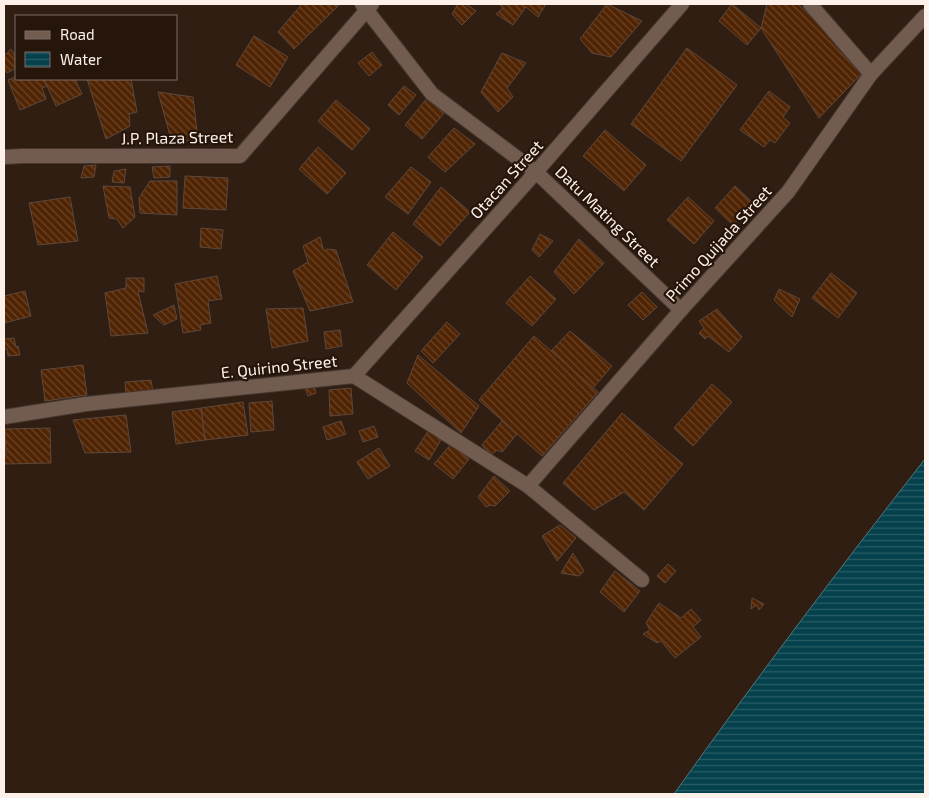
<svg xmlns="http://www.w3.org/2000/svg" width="929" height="798" font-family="'Exo 2',sans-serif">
	<defs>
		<pattern id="water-rules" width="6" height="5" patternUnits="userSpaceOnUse" patternTransform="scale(1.25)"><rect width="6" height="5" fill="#04414c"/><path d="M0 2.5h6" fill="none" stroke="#2a5d66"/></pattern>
		<pattern id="building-back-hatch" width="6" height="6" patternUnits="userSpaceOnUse" patternTransform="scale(1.25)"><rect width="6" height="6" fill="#502403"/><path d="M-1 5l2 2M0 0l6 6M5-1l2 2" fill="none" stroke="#6a4428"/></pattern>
	</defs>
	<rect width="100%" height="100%" fill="#301e13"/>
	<path fill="url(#water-rules)" stroke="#4f767b" d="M925 459V794H674C755 680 839 569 925 459Z"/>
	<g fill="url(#building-back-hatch)" stroke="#5c483c">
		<polygon points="302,4 339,5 294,49 278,32"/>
		<polygon points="458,4 466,4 476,11 462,25 452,14"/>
		<polygon points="499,4 546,4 538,17 526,7 513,25 496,14 503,8"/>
		<polygon points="607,4 642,21 611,57 592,53 580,39"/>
		<polygon points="732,4 761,28 747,45 719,21"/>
		<polygon points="767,4 798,4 865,70 819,118 761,28"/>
		<polygon points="254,36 288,57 270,87 236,65"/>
		<polygon points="687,48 737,85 681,161 631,124"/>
		<polygon points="11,49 16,58 16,68 7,73 4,67 4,56"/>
		<polygon points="372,52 382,65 369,76 358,63"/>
		<polygon points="502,53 526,63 507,88 513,97 498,112 481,92"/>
		<polygon points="16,77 16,79 44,79 47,86 42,88 46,99 20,110 8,80"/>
		<polygon points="44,79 75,79 82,94 56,106"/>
		<polygon points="87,79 131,79 137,112 129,114 130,126 106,139"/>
		<polygon points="404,86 416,95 399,115 388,105"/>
		<polygon points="769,91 790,107 783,117 790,123 775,143 770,140 764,147 740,130"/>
		<polygon points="158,92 193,97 198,139 172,143"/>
		<polygon points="428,97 445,112 422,139 405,125"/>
		<polygon points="336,100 370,129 352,150 318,121"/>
		<polygon points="454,128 475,144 445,172 428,157"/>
		<polygon points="605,130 646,165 624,191 583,156"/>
		<polygon points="318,147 346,173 327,194 299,169"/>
		<polygon points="96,165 94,177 81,178 84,166"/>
		<polygon points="170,166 170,177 154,178 152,167"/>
		<polygon points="411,167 431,182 408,214 385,197"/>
		<polygon points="126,169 124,183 112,182 114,171"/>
		<polygon points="185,176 228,178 226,210 183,208"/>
		<polygon points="150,181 177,181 177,215 140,213 139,198"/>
		<polygon points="103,186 130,187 135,217 123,228 117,219 109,218"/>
		<polygon points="735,186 753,203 733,225 715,208"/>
		<polygon points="441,187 470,212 440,246 413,224"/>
		<polygon points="70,197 78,241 38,245 29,203"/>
		<polygon points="688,197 714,221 694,244 667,220"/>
		<polygon points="201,228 223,230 221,249 200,247"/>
		<polygon points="393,232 423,257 396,290 367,265"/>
		<polygon points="540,234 553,241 539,257 532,250"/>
		<polygon points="320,237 324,251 327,249 336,250 353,302 310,311 293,271 308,262 303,246"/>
		<polygon points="579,239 604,263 574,294 554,272"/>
		<polygon points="831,273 857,293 838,318 812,298"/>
		<polygon points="217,276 222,299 208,301 211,323 200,325 201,330 183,333 175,284"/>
		<polygon points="530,276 556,299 532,326 506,303"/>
		<polygon points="126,278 144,278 144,292 138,291 148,333 111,336 105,293 126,288"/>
		<polygon points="779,289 800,299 792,317 774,300"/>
		<polygon points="25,291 31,316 4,323 4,296"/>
		<polygon points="642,292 657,307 643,320 628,305"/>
		<polygon points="174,305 177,319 164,325 153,315"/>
		<polygon points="303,308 308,341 272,348 266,309"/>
		<polygon points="717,309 742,337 729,352 708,336 705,339 699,333 704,328 699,321"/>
		<polygon points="447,322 460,334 433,363 421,351"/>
		<polygon points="340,330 342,346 326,349 324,332"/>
		<polygon points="570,331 612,366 593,388 551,351"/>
		<polygon points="534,336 598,392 542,456 479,400"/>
		<polygon points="14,338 16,347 18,346 20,355 8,356 7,349 4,349 4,339"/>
		<polygon points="418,355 479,406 461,433 407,383"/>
		<polygon points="83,365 87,395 45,401 41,370"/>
		<polygon points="151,380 153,392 126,395 125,382"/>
		<polygon points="313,383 316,393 308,396 304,386"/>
		<polygon points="712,384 732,402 693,446 674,428"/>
		<polygon points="351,388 353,414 330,416 329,390"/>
		<polygon points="272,401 274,430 251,432 249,403"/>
		<polygon points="243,402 248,435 205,440 201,408"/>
		<polygon points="201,408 205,440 176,444 172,412"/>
		<polygon points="622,413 683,464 644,510 624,492 594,510 563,483"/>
		<polygon points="126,415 131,452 85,453 73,420"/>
		<polygon points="341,421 346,434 327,440 323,427"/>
		<polygon points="502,421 517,434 502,452 497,450 491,455 482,445"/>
		<polygon points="432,425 445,433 429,460 415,451"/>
		<polygon points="374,426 378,437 363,442 359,431"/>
		<polygon points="50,428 51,463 4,464 4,454 6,454 5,429"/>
		<polygon points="451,444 469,459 453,479 434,464"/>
		<polygon points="379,448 390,466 368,479 357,462"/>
		<polygon points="494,476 510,491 495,506 491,505 486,507 478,497"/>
		<polygon points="560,525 576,538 557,561 542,536"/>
		<polygon points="573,553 584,571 579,576 561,573"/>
		<polygon points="668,564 676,571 665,583 657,576"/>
		<polygon points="615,571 640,591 624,612 600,592"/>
		<polygon points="752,598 764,604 759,610 757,605 751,609"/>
		<polygon points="659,603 681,618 691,609 701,620 693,627 701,637 675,658 661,641 657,643 643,634 650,630 646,623"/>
	</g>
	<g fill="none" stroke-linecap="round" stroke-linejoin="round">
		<defs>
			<g id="street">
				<polyline points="362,4 432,94 536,172 681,310"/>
				<polyline points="810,4 871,74"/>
				<polyline points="4,157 22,156 240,156 372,4"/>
				<polyline points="354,376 536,172 682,4"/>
				<polyline points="4,417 86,404 354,376 528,486 642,580"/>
				<polyline points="528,486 681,310 788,192 871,74 925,16"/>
			</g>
		</defs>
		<use href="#street" stroke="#463730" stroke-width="16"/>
		<use href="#street" stroke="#725c50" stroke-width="14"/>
	</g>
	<g text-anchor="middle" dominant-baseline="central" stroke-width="4.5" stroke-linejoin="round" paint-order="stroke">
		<g font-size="16" fill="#fef1ea" stroke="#26150a">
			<text transform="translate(177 137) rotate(-1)">J.P. Plaza Street</text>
			<text transform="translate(506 179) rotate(-48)">Otacan Street</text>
			<text transform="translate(608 216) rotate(44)">Datu Mating Street</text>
			<text transform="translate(718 243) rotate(-48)">Primo Quijada Street</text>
			<text transform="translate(279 366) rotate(-6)">E. Quirino Street</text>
		</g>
	</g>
	<rect width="929" height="798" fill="none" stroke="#fef1ea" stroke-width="10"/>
	<rect x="15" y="15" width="162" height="65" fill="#26150a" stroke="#7c6d64"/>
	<rect x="25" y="31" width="25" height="8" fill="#725c50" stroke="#7c6d64"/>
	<text x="60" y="40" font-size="15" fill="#fef1ea">Road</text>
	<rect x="25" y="52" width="25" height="15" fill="url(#water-rules)" stroke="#7c6d64"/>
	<text x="60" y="65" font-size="15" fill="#fef1ea">Water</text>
</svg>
